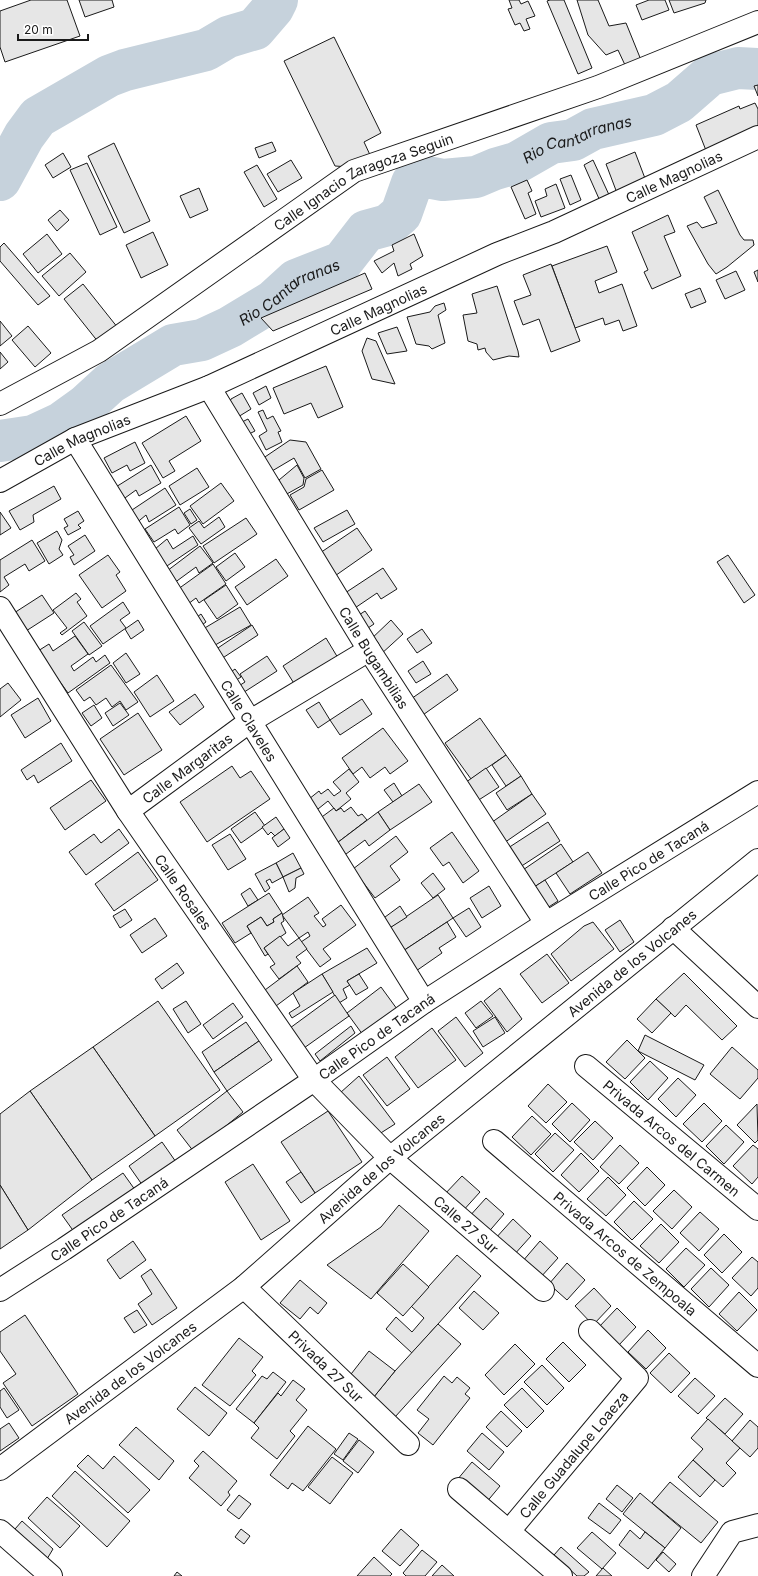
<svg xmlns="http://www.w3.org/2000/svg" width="758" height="1576" font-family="Inter,sans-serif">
	<rect width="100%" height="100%" fill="#fff"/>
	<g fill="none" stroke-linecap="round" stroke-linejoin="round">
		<g stroke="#c6d2dc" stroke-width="42">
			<polyline points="0,180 24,136 38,117 109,76 125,70 206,50 228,37 255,29 273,8 277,0"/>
			<path id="s1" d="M0 441 33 436 61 423 86 405 110 383 173 345 202 340 230 327 273 301 296 280 342 262 366 231 388 225 401 214 412 183 427 177 443 180 476 177 495 169 516 163 551 143 573 140 593 129 654 115 679 102 710 75 738 68 758 69"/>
		</g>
	</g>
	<g fill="#e6e6e6" stroke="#1a1a1a">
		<polygon points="31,0 67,0 80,36 5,62 0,47 0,11"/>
		<polygon points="79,0 112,0 114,7 85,17"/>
		<polygon points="509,0 519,0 521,4 528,1 535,16 526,19 530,29 524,31 520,23 515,25 508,9 512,8"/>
		<polygon points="550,0 564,0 592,68 578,74 547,1"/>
		<polygon points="577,0 598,0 609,26 626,23 641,60 625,65 618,50 606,55 588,35"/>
		<polygon points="649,0 665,0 669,10 642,20 636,5"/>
		<polygon points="669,0 706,0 705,3 674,13"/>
		<polygon points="334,37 381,133 364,142 371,157 350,167 335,166 284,61"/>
		<polygon points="758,85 758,96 754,86"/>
		<polygon points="755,103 758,109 758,131 707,153 696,125 739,106 740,109"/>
		<polygon points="272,142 276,151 259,158 255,148"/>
		<polygon points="114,143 150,221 124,233 88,156"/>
		<polygon points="635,152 646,181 617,193 606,164"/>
		<polygon points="63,153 71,167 53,178 45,165"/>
		<polygon points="291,160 302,178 278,192 267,174"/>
		<polygon points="593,160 610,197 600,201 584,165"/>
		<polygon points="87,163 117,227 100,235 70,170"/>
		<polygon points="257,165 277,199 264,207 244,172"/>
		<polygon points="571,175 581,200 570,205 560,179"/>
		<polygon points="527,180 532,191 528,193 536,214 525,219 511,187"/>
		<polygon points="556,184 565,208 541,217 535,201 547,196 545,189"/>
		<polygon points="199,188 208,210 190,218 180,196"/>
		<polygon points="718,190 740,235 744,240 753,240 754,245 727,267 716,274 708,264 687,226 697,222 702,228 717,223 704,197"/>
		<polygon points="60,210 69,220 57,231 48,220"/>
		<polygon points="668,215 675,232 664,236 681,276 652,289 644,272 648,270 632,232"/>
		<polygon points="153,232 168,265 141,278 126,245"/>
		<polygon points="47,234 62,254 38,273 23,254"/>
		<polygon points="414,234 423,256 410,264 412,269 398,276 394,263 382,273 374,261 394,251 392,245"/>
		<polygon points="4,243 50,296 38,305 0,261 0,247"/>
		<polygon points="607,246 617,272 595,281 599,293 622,284 637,326 623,331 619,320 605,325 603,318 575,328 552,266"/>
		<polygon points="70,253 86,272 59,296 42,276"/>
		<polygon points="551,264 580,341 551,352 539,319 523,325 514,301 531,295 523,275"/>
		<polygon points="758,270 758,282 754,272"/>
		<polygon points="736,271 745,290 725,299 716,280"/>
		<polygon points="365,273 372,289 273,331 261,318"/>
		<polygon points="83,284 118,328 99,343 64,299"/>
		<polygon points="497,286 518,351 519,357 509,356 493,360 486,352 485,348 478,350 477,344 468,341 463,315 477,313 472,294"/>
		<polygon points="700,288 706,302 691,308 685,294"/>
		<polygon points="444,303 446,310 438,315 445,343 432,349 429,346 416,344 407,317 430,312 435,306"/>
		<polygon points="0,321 12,336 0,346"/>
		<polygon points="28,326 51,353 35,367 12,340"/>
		<polygon points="397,327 407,351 387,354 378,333"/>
		<polygon points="367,338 376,341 395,384 372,379 362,351"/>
		<polygon points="0,352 8,362 0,369"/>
		<polygon points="326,366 343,407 318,418 311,403 284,414 273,388"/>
		<polygon points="266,386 271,398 259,405 253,393"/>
		<polygon points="242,393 251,409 233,420 227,409 231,399"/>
		<polygon points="263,410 267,419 273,416 281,431 278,432 282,442 266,450 259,436 267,431 258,412"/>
		<polygon points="186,416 201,441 169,461 175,471 163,478 142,443"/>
		<polygon points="248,419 255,431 245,436 238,424"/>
		<polygon points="290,440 306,442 321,469 305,478 294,458 267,474 259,461"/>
		<polygon points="135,442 145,463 130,471 127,465 112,473 104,458"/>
		<polygon points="151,465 161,483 139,496 136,490 118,503 111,490"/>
		<polygon points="297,465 304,478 303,485 285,495 279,480"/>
		<polygon points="197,468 209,487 180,505 169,486"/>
		<polygon points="322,470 334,490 299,510 290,495 304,487 306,479"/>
		<polygon points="221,483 234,501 203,524 190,506"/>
		<polygon points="54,486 61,499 33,515 34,522 20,530 9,511"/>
		<polygon points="165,488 176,505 149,522 146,515 134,525 126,514"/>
		<polygon points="179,507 190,525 178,534 175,529 154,542 145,529"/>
		<polygon points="190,509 197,520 191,524 184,513"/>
		<polygon points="347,510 355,524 323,542 314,528"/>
		<polygon points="78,511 84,521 78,525 81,528 68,535 64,528 68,526 64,519"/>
		<polygon points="0,512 11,528 0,535"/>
		<polygon points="219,517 225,527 201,544 189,528 199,521 204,528"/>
		<polygon points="246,518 257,534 214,563 203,546"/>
		<polygon points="357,528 372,550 332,578 317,555"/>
		<polygon points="57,531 62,540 59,549 63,555 49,564 37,543"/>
		<polygon points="85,535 95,551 74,565 70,557 74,555 68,546"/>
		<polygon points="193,536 198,545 161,570 149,554 167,539 173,549"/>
		<polygon points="32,540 45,561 29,571 25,564 4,577 9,585 0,592 0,560"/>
		<polygon points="200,546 213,563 199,573 196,567 170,586 163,574"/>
		<polygon points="235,553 245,567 226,581 216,567"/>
		<polygon points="108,555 120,572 116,575 126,591 102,608 79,575"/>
		<polygon points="728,555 755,595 744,603 717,562"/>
		<polygon points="276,559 288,576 247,605 235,587"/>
		<polygon points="213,564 226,584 199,603 196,598 184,607 174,592"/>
		<polygon points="383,568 397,589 381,599 377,593 349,612 339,597"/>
		<polygon points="226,585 238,604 217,619 204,600"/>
		<polygon points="76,593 81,599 77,602 87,616 62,635 60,633 67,628 53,610"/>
		<polygon points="42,595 54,613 26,631 14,613"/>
		<polygon points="123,602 130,613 120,620 126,628 103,644 90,626"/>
		<polygon points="240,607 251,625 208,649 198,632"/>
		<polygon points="365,611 374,624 362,632 353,619"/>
		<polygon points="201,614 206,622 199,627 193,620"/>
		<polygon points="138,620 144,630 131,639 125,629"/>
		<polygon points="391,620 403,634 380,655 368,642"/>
		<polygon points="84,622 102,646 89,655 72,631"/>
		<polygon points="252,625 258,635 218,661 212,652"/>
		<polygon points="422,629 432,643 417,653 407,639"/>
		<polygon points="75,636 88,654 71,666 74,671 93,657 96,662 105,655 110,663 68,693 38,651 49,644 53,651"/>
		<polygon points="326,638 338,658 295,685 283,666"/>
		<polygon points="126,653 140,674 126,683 113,663"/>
		<polygon points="267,656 277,671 238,696 234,689 245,682 240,674"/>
		<polygon points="423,661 431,674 416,683 408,671"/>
		<polygon points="111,665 138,702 126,710 120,701 112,707 106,698 96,705 90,697 84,701 76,690"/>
		<polygon points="235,669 241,677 229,685 224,677"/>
		<polygon points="447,674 458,690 420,717 408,701"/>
		<polygon points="157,675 174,701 150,717 134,692"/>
		<polygon points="8,683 21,700 0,717 0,689"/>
		<polygon points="195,694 204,707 180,725 169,712"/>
		<polygon points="38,698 51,721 25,738 11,715"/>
		<polygon points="362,699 372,714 340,735 330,720"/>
		<polygon points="319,702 330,720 318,728 306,710"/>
		<polygon points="120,703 129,715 113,726 105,713"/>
		<polygon points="94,705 102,718 91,726 82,713"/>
		<polygon points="138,713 162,750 124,775 100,739"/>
		<polygon points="480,718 506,755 471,779 445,743"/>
		<polygon points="383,728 408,761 390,774 385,767 370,778 362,767 353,774 342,758"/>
		<polygon points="61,743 72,761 38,783 34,775 27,780 21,770"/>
		<polygon points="506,755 521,776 506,786 492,765"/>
		<polygon points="232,766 240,778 251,771 270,799 207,842 180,802"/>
		<polygon points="486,768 499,787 474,803 462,785"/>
		<polygon points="349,769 359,782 346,793 351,799 336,811 328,801 313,813 304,803 319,791 321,794 328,789 334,796 341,791 333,782"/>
		<polygon points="521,776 532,794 507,810 496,793"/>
		<polygon points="91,780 106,801 65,830 50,808"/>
		<polygon points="394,783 402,796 393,802 384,790"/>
		<polygon points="419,784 432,802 390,830 378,812"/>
		<polygon points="532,794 546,814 501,845 488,825"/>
		<polygon points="351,807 358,816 362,814 367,820 333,846 315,822 334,808 336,811 341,808 344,812"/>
		<polygon points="255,812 265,826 241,843 231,829"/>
		<polygon points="378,812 390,830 369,846 365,840 342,857 333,846"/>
		<polygon points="276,817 284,829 275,836 271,832 268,835 262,827"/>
		<polygon points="548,822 560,841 517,869 505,850"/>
		<polygon points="119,829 129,843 86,875 69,852 94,834 101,843"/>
		<polygon points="284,829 290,838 278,847 272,838"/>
		<polygon points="452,832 479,871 463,883 449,862 443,866 430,848"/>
		<polygon points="230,834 246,859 228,870 212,845"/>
		<polygon points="396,836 408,852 390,866 400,880 375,898 353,869"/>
		<polygon points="561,844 573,862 531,889 517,874"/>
		<polygon points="138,852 158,880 114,911 95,884"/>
		<polygon points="588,852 602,873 570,894 556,873"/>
		<polygon points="293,853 301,868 283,877 276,863"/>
		<polygon points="276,863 283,877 272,883 270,879 266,881 270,888 265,892 255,874"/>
		<polygon points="301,868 304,874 296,878 295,888 289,892 283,877"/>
		<polygon points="433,873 445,889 433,898 421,883"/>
		<polygon points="545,880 558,901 544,910 531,889"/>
		<polygon points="489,886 501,906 482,918 470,898"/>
		<polygon points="250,888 258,900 248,906 241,894"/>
		<polygon points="269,893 282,913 273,919 274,922 267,926 261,917 247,926 251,933 235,943 222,923"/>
		<polygon points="438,895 453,918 403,951 388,929"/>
		<polygon points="308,897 319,913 314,916 323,927 326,925 322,919 341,905 356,925 323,949 331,959 320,967 301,942 310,936 308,932 299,938 282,915"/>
		<polygon points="400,906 407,917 388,929 381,920"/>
		<polygon points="469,908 481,927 466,937 453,918"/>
		<polygon points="125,909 132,920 120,928 113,916"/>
		<polygon points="282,913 284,921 281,923 286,933 264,948 268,954 265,956 247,926 261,917 267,926 274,922 273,919"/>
		<polygon points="155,918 167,936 142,953 130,935"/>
		<polygon points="620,920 634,942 620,952 605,930"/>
		<polygon points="447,922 456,937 439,948 442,953 416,971 403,951"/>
		<polygon points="593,922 614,949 571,981 551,954 584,926"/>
		<polygon points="280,936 288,946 299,938 307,949 296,957 301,963 279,979 270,967 275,964 264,948"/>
		<polygon points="367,948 377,963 347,981 350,985 343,989 347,998 339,1003 322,974"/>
		<polygon points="547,954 569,983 542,1003 520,974"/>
		<polygon points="177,963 184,973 162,989 155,979"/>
		<polygon points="297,966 308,982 276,1006 265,990"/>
		<polygon points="684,973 737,1026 722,1040 686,1005 675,1017 656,999"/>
		<polygon points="322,974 333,992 292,1018 289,1013 300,1006 293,993"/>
		<polygon points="359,974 368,988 356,995 347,981"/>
		<polygon points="381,987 397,1009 363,1035 347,1013"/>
		<polygon points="500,988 522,1019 507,1032 484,1001"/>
		<polygon points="335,995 349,1016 304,1048 290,1028"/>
		<polygon points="656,999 671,1013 652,1033 637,1019"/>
		<polygon points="158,1001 220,1090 155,1136 93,1047"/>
		<polygon points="186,1001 201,1024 188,1033 173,1009"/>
		<polygon points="481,1001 493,1016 476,1028 465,1013"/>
		<polygon points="233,1003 243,1017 213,1039 203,1025"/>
		<polygon points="456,1017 483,1053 465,1067 438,1031"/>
		<polygon points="495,1017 505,1033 483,1047 473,1031"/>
		<polygon points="246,1022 259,1041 214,1072 202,1052"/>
		<polygon points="351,1026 355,1033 320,1061 315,1054"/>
		<polygon points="432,1028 456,1060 418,1088 395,1057"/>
		<polygon points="645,1035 704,1065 695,1080 638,1051"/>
		<polygon points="627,1040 645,1058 625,1079 606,1062"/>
		<polygon points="259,1041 272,1060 227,1091 214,1072"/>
		<polygon points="93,1047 155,1136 92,1180 30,1091"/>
		<polygon points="732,1047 758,1070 758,1078 740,1099 710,1074"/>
		<polygon points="387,1057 410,1089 387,1106 363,1075"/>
		<polygon points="650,1061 668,1078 648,1100 630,1082"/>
		<polygon points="359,1076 395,1124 376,1136 340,1093"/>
		<polygon points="678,1078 696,1095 676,1117 658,1099"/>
		<polygon points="548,1084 567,1102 546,1123 528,1106"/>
		<polygon points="30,1091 92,1180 28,1230 0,1185 0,1114"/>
		<polygon points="227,1091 243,1112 194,1152 177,1130"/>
		<polygon points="572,1103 590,1120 570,1142 552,1124"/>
		<polygon points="704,1103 722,1121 702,1142 683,1124"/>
		<polygon points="757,1104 758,1140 755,1143 737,1125"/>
		<polygon points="328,1111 362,1162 315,1193 281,1142"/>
		<polygon points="532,1116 551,1134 531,1155 512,1137"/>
		<polygon points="595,1121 613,1138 593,1160 574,1142"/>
		<polygon points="726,1125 744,1142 724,1164 706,1146"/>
		<polygon points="555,1133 574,1150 553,1172 535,1154"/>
		<polygon points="162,1142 176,1162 143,1186 129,1166"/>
		<polygon points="620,1145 639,1163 619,1184 600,1167"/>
		<polygon points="753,1145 758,1149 758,1177 752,1184 733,1166"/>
		<polygon points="581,1153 599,1171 579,1192 561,1175"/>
		<polygon points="253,1164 290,1221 261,1240 225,1182"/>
		<polygon points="647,1167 665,1185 645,1206 627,1188"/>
		<polygon points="301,1172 315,1193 301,1203 286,1182"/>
		<polygon points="123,1173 138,1194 77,1236 62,1215"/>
		<polygon points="462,1176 480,1192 461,1213 443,1196"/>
		<polygon points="608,1177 626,1195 606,1216 587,1199"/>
		<polygon points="0,1185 28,1230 0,1249"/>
		<polygon points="674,1190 692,1207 672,1229 653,1211"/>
		<polygon points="486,1198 504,1214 486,1235 468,1218"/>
		<polygon points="634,1201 653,1219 632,1240 614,1222"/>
		<polygon points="399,1205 429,1231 371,1299 327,1265 381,1227"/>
		<polygon points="700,1212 719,1229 699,1251 680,1233"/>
		<polygon points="513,1219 531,1236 513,1256 495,1239"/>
		<polygon points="661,1224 679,1242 659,1263 640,1246"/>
		<polygon points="724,1234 742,1252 722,1273 704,1255"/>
		<polygon points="133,1241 146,1260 120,1279 107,1260"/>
		<polygon points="540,1241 558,1258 540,1278 522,1262"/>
		<polygon points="686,1248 705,1265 684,1287 666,1269"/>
		<polygon points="457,1255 481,1276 412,1353 386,1329 396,1317 412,1332 424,1318 411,1306"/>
		<polygon points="752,1257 758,1262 758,1288 751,1296 732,1278"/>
		<polygon points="567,1263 585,1280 567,1300 549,1284"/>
		<polygon points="403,1264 429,1287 403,1316 377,1293"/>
		<polygon points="711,1268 729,1285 709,1307 691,1289"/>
		<polygon points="151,1269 177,1308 152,1325 138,1304 152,1294 141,1276"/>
		<polygon points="300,1280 327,1303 318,1314 310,1307 300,1319 280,1303"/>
		<polygon points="594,1288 611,1306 593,1325 575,1306"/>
		<polygon points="474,1291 499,1313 483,1330 459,1308"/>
		<polygon points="739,1292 757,1310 737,1331 719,1314"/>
		<polygon points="617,1308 636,1327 618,1346 598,1328"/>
		<polygon points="137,1310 147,1325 134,1333 124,1318"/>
		<polygon points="25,1315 78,1394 32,1426 3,1383 16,1374 0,1351 0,1332"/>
		<polygon points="438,1324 461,1344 395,1417 373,1398 395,1371"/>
		<polygon points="648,1330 666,1348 646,1369 628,1352"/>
		<polygon points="239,1338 263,1357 252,1371 256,1375 230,1406 202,1385"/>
		<polygon points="563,1342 586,1365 569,1382 546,1359"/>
		<polygon points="515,1344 535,1364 504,1395 485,1375"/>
		<polygon points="369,1351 395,1371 373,1398 348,1378"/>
		<polygon points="669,1353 690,1373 671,1393 650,1373"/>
		<polygon points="542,1365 564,1388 547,1405 524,1382"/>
		<polygon points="273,1372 286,1382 254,1423 236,1409 262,1376 267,1379"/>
		<polygon points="444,1376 452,1383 457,1377 470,1388 465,1394 470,1398 433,1445 418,1433 429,1419 417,1410"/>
		<polygon points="695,1378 715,1396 698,1414 678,1396"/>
		<polygon points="293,1380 305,1389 296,1400 307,1410 290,1431 295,1436 277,1459 251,1438 259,1428 254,1423 278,1393 281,1396"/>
		<polygon points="195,1387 227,1413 209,1436 177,1409"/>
		<polygon points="4,1388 19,1410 7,1418 0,1407 0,1391"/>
		<polygon points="522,1388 544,1411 527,1428 504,1405"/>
		<polygon points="725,1398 743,1414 725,1434 706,1418"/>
		<polygon points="501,1411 522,1431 507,1447 486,1427"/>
		<polygon points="708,1419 740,1448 726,1463 736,1473 723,1487 693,1460 703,1449 691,1438"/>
		<polygon points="750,1420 758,1427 758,1448 750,1457 732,1441"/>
		<polygon points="9,1423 19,1438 0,1451 0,1429"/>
		<polygon points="308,1426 336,1449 303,1491 292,1483 288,1489 270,1475"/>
		<polygon points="136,1427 174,1461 159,1480 119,1445"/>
		<polygon points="349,1433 358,1439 343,1460 334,1454"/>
		<polygon points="482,1433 504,1452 489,1470 467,1451"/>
		<polygon points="359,1440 374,1452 358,1473 343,1461"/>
		<polygon points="203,1451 237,1481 228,1492 230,1495 221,1506 189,1478 199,1466 194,1461"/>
		<polygon points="88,1455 103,1469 114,1456 150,1490 128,1513 77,1466"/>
		<polygon points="332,1457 353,1473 330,1504 308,1487"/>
		<polygon points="693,1460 715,1480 700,1497 678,1477"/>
		<polygon points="472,1462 500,1486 485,1504 457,1480"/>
		<polygon points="75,1471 130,1521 107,1547 52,1496"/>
		<polygon points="670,1482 718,1522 701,1543 652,1503"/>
		<polygon points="617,1485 633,1498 622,1512 606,1499"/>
		<polygon points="640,1493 681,1528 665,1548 623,1514"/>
		<polygon points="239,1495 251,1504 239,1519 227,1510"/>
		<polygon points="47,1497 80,1526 60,1548 28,1518"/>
		<polygon points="599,1503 621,1520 610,1534 588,1518"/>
		<polygon points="22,1521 53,1549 47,1559 15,1529"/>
		<polygon points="241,1529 250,1536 244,1544 235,1537"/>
		<polygon points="401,1529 419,1545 400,1566 382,1551"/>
		<polygon points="630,1530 640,1539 645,1532 665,1548 648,1569 619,1545"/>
		<polygon points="592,1532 616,1553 602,1569 577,1548"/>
		<polygon points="561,1547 589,1572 584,1576 577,1576 554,1555"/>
		<polygon points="422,1550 437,1562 425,1576 406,1576 403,1573"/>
		<polygon points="663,1552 676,1564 669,1572 656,1560"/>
		<polygon points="374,1557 392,1574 390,1576 357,1576"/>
		<polygon points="442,1565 454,1576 432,1576"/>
		<polygon points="603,1568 612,1576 596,1576"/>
		<polygon points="177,1572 182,1576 174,1576"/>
	</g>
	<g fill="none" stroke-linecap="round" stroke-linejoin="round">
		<defs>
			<g id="minor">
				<path id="s2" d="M209 387 369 650 546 923"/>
				<path id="s3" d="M0 404 99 351 354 171 598 87 758 22"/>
				<path id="s4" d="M75 439 424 1002"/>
				<path id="s5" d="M0 481 75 439 209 387 497 254 554 232 758 137"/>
				<path id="s6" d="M0 608 128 811 314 1080 390 1158 543 1290"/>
				<path id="s7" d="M128 811 249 722 369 650"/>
				<polyline points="673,928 758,1007"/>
				<path id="s8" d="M586 1066 758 1209"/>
				<path id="s9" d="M494 1141 758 1366"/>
				<path id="s10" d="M244 1287 408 1444"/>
				<path id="s11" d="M0 1290 64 1249 314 1080 424 1002 553 919 758 792"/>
				<path id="s12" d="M0 1469 244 1287 390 1158 758 860"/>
				<polyline points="459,1489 561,1576"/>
				<polyline points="0,1531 51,1576"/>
				<path id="s13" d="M509 1531 637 1378 590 1331"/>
				<polyline points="703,1576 732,1532 758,1525"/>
			</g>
		</defs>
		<use href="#minor" stroke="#1a1a1a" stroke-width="24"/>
		<use href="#minor" stroke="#fff" stroke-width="22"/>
	</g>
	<g text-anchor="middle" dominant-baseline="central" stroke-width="3" stroke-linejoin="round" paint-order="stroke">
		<g font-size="14" fill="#1a1a1a" stroke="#fff">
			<text stroke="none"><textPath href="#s5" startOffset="740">Calle Magnolias</textPath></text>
			<text stroke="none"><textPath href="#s3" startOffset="428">Calle Ignacio Zaragoza Seguin</textPath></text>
			<text stroke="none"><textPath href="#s5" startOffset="416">Calle Magnolias</textPath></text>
			<text stroke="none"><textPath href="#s5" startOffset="92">Calle Magnolias</textPath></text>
			<text stroke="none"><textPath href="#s2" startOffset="317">Calle Bugambilias</textPath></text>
			<text stroke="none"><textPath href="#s4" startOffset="331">Calle Claveles</textPath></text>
			<text stroke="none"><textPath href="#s7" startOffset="73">Calle Margaritas</textPath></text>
			<text stroke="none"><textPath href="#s11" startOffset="778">Calle Pico de Tacaná</textPath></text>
			<text stroke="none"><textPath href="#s6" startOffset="338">Calle Rosales</textPath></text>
			<text stroke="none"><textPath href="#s12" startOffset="810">Avenida de los Volcanes</textPath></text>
			<text stroke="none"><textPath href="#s11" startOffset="454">Calle Pico de Tacaná</textPath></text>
			<text stroke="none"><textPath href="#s8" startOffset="112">Privada Arcos del Carmen</textPath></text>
			<text stroke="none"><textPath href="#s12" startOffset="486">Avenida de los Volcanes</textPath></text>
			<text stroke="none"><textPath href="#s11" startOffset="130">Calle Pico de Tacaná</textPath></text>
			<text stroke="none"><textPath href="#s6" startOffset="777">Calle 27 Sur</textPath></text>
			<text stroke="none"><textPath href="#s9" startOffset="173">Privada Arcos de Zempoala</textPath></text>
			<text stroke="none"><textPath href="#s10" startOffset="114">Privada 27 Sur</textPath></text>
			<text stroke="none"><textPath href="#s12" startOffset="162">Avenida de los Volcanes</textPath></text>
			<text stroke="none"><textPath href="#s13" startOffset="100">Calle Guadalupe Loaeza</textPath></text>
		</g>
		<g font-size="15" font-style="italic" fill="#1a1a1a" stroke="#fff">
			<text stroke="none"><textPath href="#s1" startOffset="679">Rio Cantarranas</textPath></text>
			<text stroke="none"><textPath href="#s1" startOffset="331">Rio Cantarranas</textPath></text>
		</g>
	</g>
	<path d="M18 34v6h70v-6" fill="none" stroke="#1a1a1a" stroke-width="2"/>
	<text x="24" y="34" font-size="12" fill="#1a1a1a" stroke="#ffffff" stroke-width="3" paint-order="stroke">20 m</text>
</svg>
